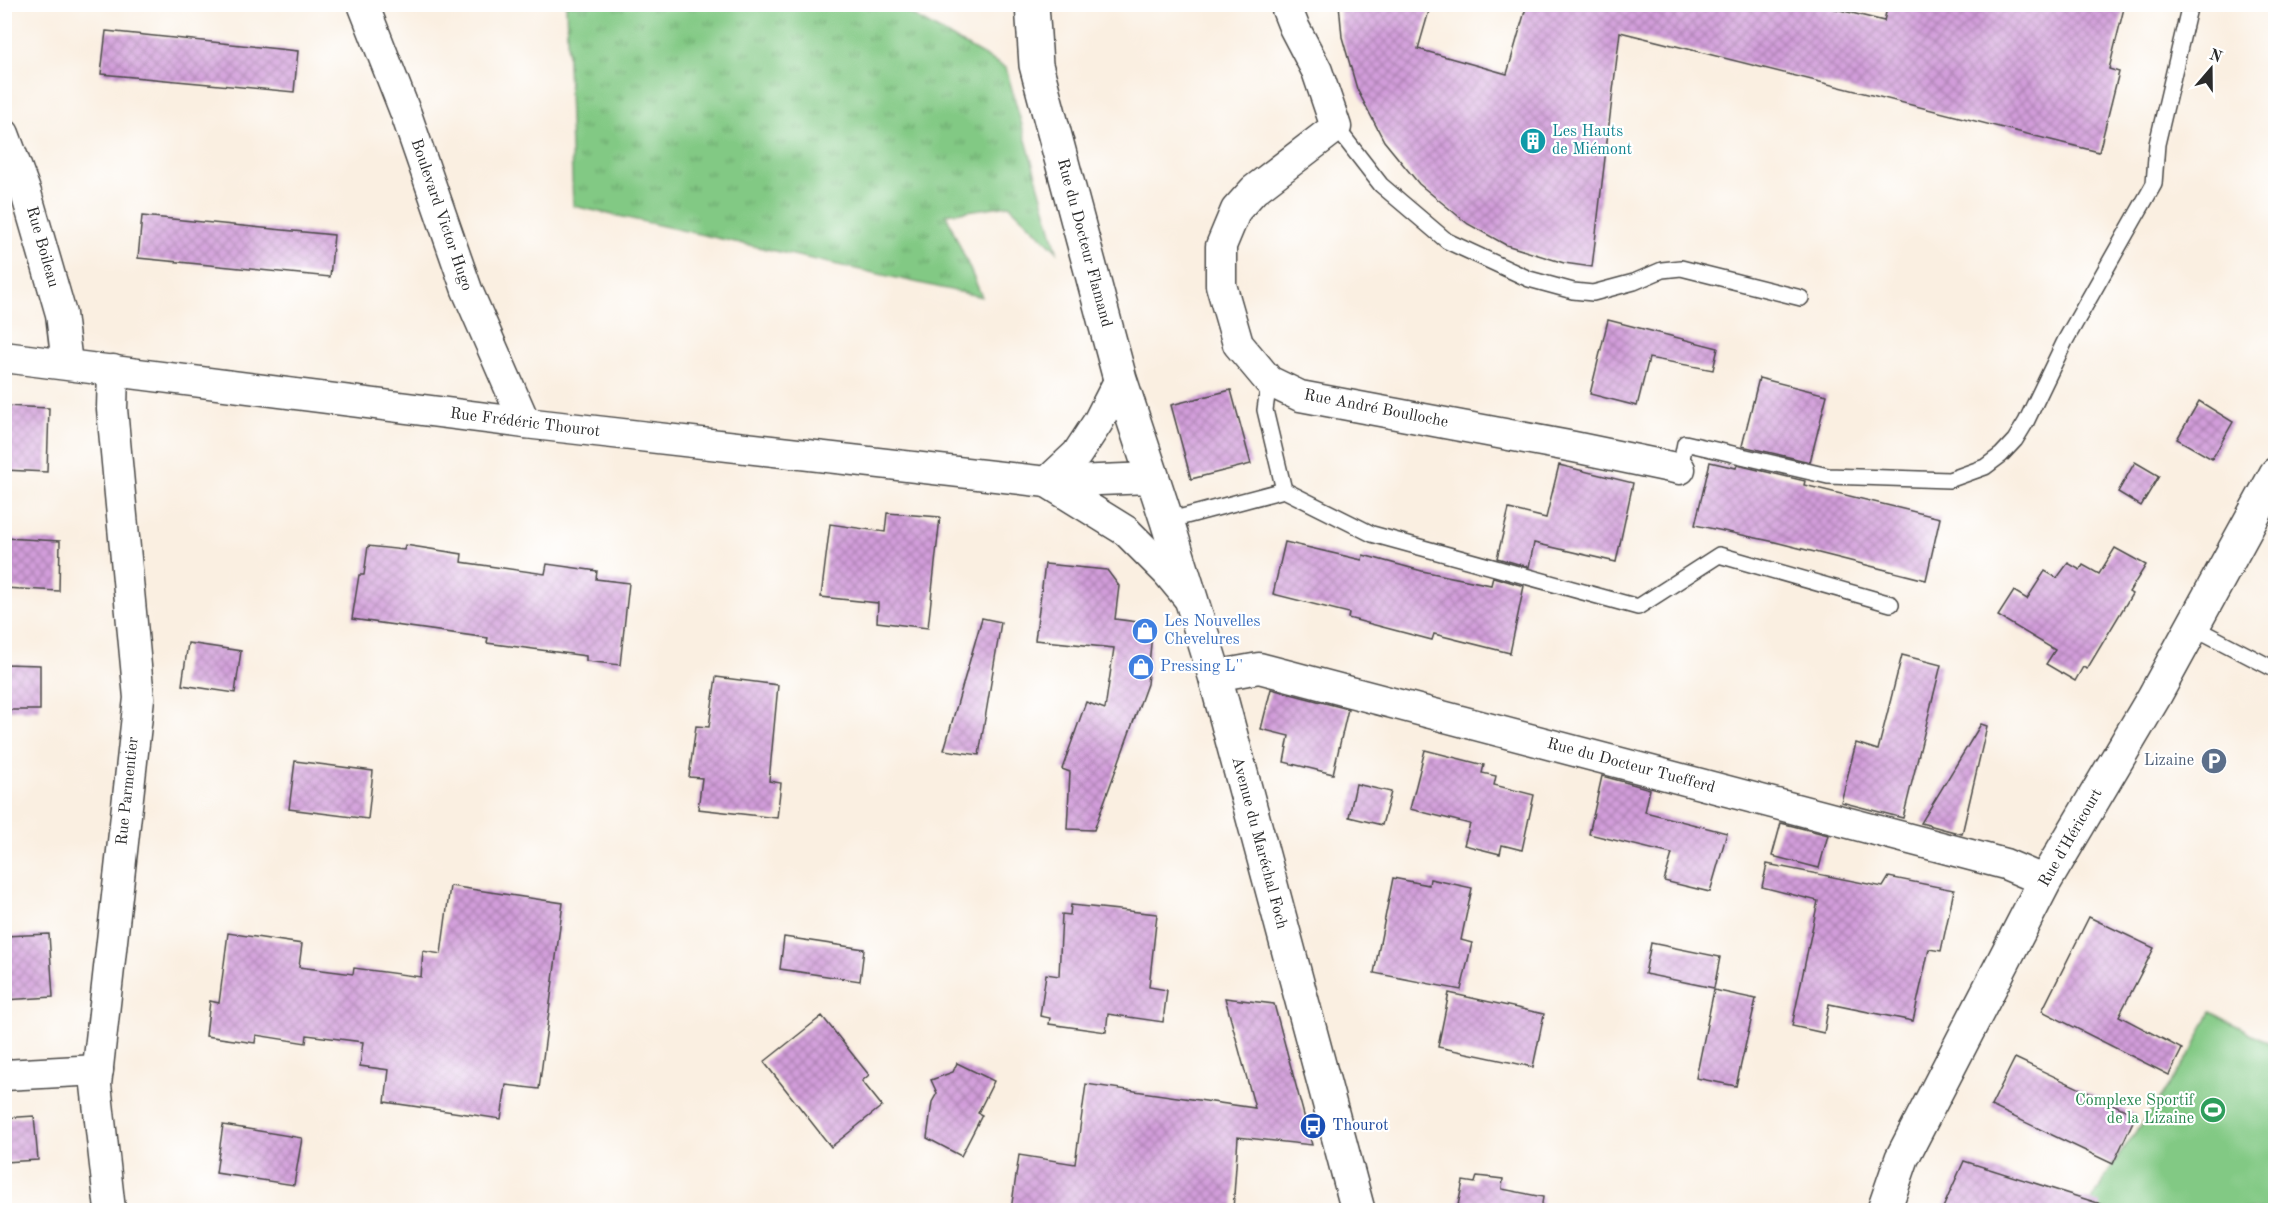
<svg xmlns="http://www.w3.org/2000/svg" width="2280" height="1215" font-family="'Old Standard TT',serif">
	<defs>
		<pattern id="grass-tufts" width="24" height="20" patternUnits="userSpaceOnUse" patternTransform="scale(1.5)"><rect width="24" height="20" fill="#82c984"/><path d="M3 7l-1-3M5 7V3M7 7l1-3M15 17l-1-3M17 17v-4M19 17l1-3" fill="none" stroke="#6ba36c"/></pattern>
		<pattern id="building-cross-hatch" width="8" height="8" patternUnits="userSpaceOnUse" patternTransform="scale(1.5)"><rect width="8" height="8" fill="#d29dda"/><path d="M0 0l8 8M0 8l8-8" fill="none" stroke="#ab80b1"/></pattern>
	</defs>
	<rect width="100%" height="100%" fill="#fff"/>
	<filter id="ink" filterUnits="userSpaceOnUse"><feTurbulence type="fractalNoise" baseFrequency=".0167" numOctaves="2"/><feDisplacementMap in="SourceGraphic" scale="12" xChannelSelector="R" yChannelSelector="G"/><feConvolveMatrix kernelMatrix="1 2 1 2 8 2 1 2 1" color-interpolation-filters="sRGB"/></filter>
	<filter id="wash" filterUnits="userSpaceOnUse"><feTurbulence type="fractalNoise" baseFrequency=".008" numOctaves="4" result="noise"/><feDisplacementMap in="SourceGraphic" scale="24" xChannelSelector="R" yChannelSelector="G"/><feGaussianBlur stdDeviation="1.35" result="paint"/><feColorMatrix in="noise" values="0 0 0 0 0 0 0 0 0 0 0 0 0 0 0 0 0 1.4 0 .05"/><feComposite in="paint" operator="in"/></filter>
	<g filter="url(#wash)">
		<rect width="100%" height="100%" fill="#faefe1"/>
		<polygon fill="url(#grass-tufts)" stroke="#567a58" stroke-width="1.5" points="566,5 894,5 1006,68 1057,251 1009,205 946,214 982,297 573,206"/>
		<polygon fill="#82c984" stroke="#567a58" stroke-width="1.5" points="2211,1012 2275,1046 2275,1210 2087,1210 2113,1164 2190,1055"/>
		<g id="blocks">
			<g fill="url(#building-cross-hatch)">
				<polygon points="1339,4 1431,4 1418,49 1507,74 1527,4 1816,4 1884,21 1888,4 2125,4 2109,69 2119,72 2099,152 1620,32 1592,267 1564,263 1506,245 1468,224 1419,184 1384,141 1357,89 1342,37"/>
				<polygon points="106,31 298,51 294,92 101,74"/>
				<polygon points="142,216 334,235 330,277 138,258"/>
				<polygon points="1608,320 1718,348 1713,370 1649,358 1637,406 1590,394"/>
				<polygon points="1759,378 1827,395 1810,462 1742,446"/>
				<polygon points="1231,390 1251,464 1191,479 1171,405"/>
				<polygon points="2199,401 2233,422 2212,459 2177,439"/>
				<polygon points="4,406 49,408 47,472 4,470"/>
				<polygon points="1710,462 1736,468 1737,465 1805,481 1804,485 1940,518 1926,580 1775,542 1695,525"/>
				<polygon points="2135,462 2159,476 2141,506 2118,492"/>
				<polygon points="1559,465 1633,483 1616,562 1534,543 1529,567 1497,558 1509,509 1546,518"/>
				<polygon points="887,513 940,517 928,628 877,622 878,603 821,597 830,524 885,532"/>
				<polygon points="4,538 60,541 59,591 4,588"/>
				<polygon points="1285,542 1362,560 1363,555 1422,571 1491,585 1493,577 1524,586 1510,653 1434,634 1432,640 1348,618 1349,613 1273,594"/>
				<polygon points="405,545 462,554 461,562 545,574 547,564 597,571 596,579 629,583 620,665 586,661 586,656 487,643 488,638 352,619 359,575 364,575 368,546 404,550"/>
				<polygon points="2115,548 2146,565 2129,592 2132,594 2087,669 2083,667 2075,681 2046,664 2055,650 1998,616 2014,591 2027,599 2045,571 2057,578 2068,563 2080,570 2083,565 2099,574"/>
				<polygon points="1045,564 1107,570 1119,586 1115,619 1153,624 1147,684 1094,830 1067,829 1070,772 1062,769 1086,702 1105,709 1114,648 1035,640"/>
				<polygon points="982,618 1001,622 979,755 944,750"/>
				<polygon points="188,643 241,651 235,693 182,685"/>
				<polygon points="1902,655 1941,665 1903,818 1841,802 1856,743 1878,750"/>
				<polygon points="4,664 40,665 40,710 4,710"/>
				<polygon points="716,677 778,685 769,781 781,783 777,818 698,809 702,778 689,777 696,726 709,727"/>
				<polygon points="1271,689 1348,709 1333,774 1284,762 1289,736 1261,729"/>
				<polygon points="1981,724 1987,726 1962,834 1921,823"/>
				<polygon points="1425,750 1484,765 1482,773 1496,776 1494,785 1534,795 1522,850 1502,845 1500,854 1464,845 1470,824 1410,809"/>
				<polygon points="295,761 373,771 368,819 289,809"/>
				<polygon points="1602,776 1650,789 1645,812 1727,833 1710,892 1664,881 1672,854 1589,834"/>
				<polygon points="1356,784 1391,792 1382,825 1349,817"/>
				<polygon points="1781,823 1828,835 1819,868 1772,856"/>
				<polygon points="1767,864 1883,887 1889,877 1954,890 1941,951 1929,949 1913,1021 1829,1004 1824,1033 1792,1026 1818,901 1762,887"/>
				<polygon points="1393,878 1429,885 1430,879 1472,888 1461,940 1472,943 1461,990 1374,973"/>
				<polygon points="450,886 563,903 539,1089 506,1085 501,1119 385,1102 389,1070 360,1066 363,1042 307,1035 306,1043 256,1035 255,1043 206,1036 210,1001 219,1003 228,933 302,944 299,967 353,974 354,968 421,977 423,951 441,954"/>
				<polygon points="1071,905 1157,914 1149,987 1167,990 1163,1022 1108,1014 1106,1032 1049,1024 1050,1018 1040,1016 1046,974 1059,976 1062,914 1070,915"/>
				<polygon points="2089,917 2154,948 2119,1016 2182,1049 2169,1075 2042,1011"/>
				<polygon points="49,934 53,997 4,1000 4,936"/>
				<polygon points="784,937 864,949 860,981 780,969"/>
				<polygon points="1651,943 1720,957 1714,988 1645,974"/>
				<polygon points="1714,990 1756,999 1736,1086 1696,1078"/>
				<polygon points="1449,993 1544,1014 1533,1067 1438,1047"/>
				<polygon points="1225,998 1274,1004 1312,1145 1238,1137 1233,1210 1011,1210 1019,1155 1075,1164 1086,1084 1255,1108"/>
				<polygon points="822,1016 869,1075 862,1081 882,1106 831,1147 764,1062"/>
				<polygon points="2015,1058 2136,1115 2113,1164 1991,1106"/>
				<polygon points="957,1063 994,1081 978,1113 982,1115 961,1156 927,1138 932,1102 937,1093 931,1080 953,1072"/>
				<polygon points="34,1116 38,1160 4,1162 4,1118"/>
				<polygon points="223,1125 302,1138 294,1185 216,1173"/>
				<polygon points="1964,1161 2101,1204 2100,1210 1942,1210"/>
				<polygon points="1477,1176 1503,1179 1502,1189 1543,1197 1541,1210 1457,1210 1463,1181 1475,1183"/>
			</g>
		</g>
	</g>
	<g filter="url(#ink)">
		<use href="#blocks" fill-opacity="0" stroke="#4a4846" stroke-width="1.5"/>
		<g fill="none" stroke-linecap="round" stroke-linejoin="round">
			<defs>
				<g id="service">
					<polyline points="1336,127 1381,185 1447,241 1529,279 1573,291 1593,293 1634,282 1662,270 1681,268 1801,298"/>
					<polyline points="1680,469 1685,443 1828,476 1949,480 1985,467 2001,455 2015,440 2026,422 2065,341 2154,184 2157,144 2190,4"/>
					<polyline points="1284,490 1372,534 1638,607 1719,555 1891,604"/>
					<polyline points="1167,521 1284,490 1265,410 1269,381"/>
					<polyline points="2193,627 2276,670"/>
				</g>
				<g id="minor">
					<polyline points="363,4 406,114 467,290 525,423"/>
					<polyline points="1285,4 1294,27 1317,71 1336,127 1254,190 1236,210 1221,246 1221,285 1238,344 1269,381 1300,396 1574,447 1680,469"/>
					<polyline points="4,134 26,193 61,314 67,364"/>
					<polyline points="4,357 525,423 1047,482 1151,478"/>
					<polyline points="1047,482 1126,531 1167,572 1191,601"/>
					<polyline points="1047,482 1077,454 1098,422 1120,379"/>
					<polyline points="1215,676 1259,668 2005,864 2045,881"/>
					<polyline points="4,1075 98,1070"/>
					<polyline points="110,1210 96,1085 139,698 112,409 113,370"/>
				</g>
				<g id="tertiary">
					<polyline points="1032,4 1036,65 1120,379 1167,521 1215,676 1358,1210"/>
					<polyline points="1884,1210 1902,1158 2045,881 2154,697 2276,474"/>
				</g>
			</defs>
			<use href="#service" stroke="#4a4846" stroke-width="18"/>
			<use href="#minor" stroke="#4a4846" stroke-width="33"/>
			<use href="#tertiary" stroke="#4a4846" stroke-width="36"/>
			<use href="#service" stroke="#fff" stroke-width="15"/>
			<use href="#minor" stroke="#fff" stroke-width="30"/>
			<use href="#tertiary" stroke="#fff" stroke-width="33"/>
		</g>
	</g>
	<defs>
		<symbol id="building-disc" viewBox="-11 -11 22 22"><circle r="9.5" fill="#0f9aa8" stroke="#fff"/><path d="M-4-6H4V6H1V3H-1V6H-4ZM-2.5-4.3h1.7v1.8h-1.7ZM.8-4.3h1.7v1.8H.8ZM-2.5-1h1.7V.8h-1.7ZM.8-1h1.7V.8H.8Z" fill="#fff"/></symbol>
		<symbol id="shop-disc" viewBox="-11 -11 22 22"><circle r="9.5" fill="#3f7fe0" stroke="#fff"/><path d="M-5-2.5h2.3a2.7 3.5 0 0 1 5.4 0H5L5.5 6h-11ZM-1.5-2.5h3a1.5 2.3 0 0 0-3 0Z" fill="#fff"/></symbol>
		<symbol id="parking-disc" viewBox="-11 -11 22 22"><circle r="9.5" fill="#5c6f8a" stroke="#fff"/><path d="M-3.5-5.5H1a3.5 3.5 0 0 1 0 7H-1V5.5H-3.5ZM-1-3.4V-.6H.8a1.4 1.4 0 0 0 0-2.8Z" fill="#fff"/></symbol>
		<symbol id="stadium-disc" viewBox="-11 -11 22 22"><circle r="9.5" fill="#2e9e5b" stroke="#fff"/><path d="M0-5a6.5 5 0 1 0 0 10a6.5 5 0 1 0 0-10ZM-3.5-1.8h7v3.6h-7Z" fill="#fff"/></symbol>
		<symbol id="bus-disc" viewBox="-11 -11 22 22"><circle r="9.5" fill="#1a4fb4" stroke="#fff"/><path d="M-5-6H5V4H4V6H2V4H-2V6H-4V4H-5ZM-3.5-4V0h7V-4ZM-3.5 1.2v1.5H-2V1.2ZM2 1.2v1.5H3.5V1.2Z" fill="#fff"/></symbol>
	</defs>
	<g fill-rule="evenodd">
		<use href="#building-disc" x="1518" y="126" width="30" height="30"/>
		<use href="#shop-disc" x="1130" y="616" width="30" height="30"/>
		<use href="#shop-disc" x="1126" y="652" width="30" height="30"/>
		<use href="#parking-disc" x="2199" y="746" width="30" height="30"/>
		<use href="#stadium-disc" x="2198" y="1095" width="30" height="30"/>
		<use href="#bus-disc" x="1298" y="1111" width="30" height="30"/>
	</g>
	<g text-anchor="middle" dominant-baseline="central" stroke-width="4.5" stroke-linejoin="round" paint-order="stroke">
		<g font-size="16" fill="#0d838f" stroke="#fff" text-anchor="start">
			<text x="1552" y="132">Les Hauts<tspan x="1552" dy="18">de Miémont</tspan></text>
		</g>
		<g font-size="16" fill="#2b2b2b" stroke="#fff">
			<text transform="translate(441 215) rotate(71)">Boulevard Victor Hugo</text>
			<text transform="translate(1084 243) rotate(75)">Rue du Docteur Flamand</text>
			<text transform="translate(42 247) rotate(74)">Rue Boileau</text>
			<text transform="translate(1376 409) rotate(11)">Rue André Boulloche</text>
			<text transform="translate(525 423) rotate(7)">Rue Frédéric Thourot</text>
			<text transform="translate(1631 766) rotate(15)">Rue du Docteur Tuefferd</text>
			<text transform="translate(128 791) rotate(-84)">Rue Parmentier</text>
			<text transform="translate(2071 838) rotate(-60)">Rue d'Héricourt</text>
			<text transform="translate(1259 843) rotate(75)">Avenue du Maréchal Foch</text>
		</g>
		<g font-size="16" fill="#366cbe" stroke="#fff" text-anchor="start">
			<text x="1164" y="622">Les Nouvelles<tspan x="1164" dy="18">Chevelures</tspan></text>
			<text x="1160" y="667">Pressing L''</text>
		</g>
		<g font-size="16" fill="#4e5e75" stroke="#fff" text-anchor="end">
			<text x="2194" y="761">Lizaine</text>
		</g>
		<g font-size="16" fill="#27864d" stroke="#fff" text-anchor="end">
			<text x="2194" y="1101">Complexe Sportif<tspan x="2194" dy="18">de la Lizaine</tspan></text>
		</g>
		<g font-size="16" fill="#164399" stroke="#fff" text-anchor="start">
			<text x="1332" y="1126">Thourot</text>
		</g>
	</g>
	<rect width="2280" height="1215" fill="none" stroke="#fff" stroke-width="24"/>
	<g transform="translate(2211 69) rotate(20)" stroke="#ffffff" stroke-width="4.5" paint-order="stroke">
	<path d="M0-4.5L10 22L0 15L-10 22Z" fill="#2b2b2b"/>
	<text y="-9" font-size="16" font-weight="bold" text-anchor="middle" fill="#2b2b2b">N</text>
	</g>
</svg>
